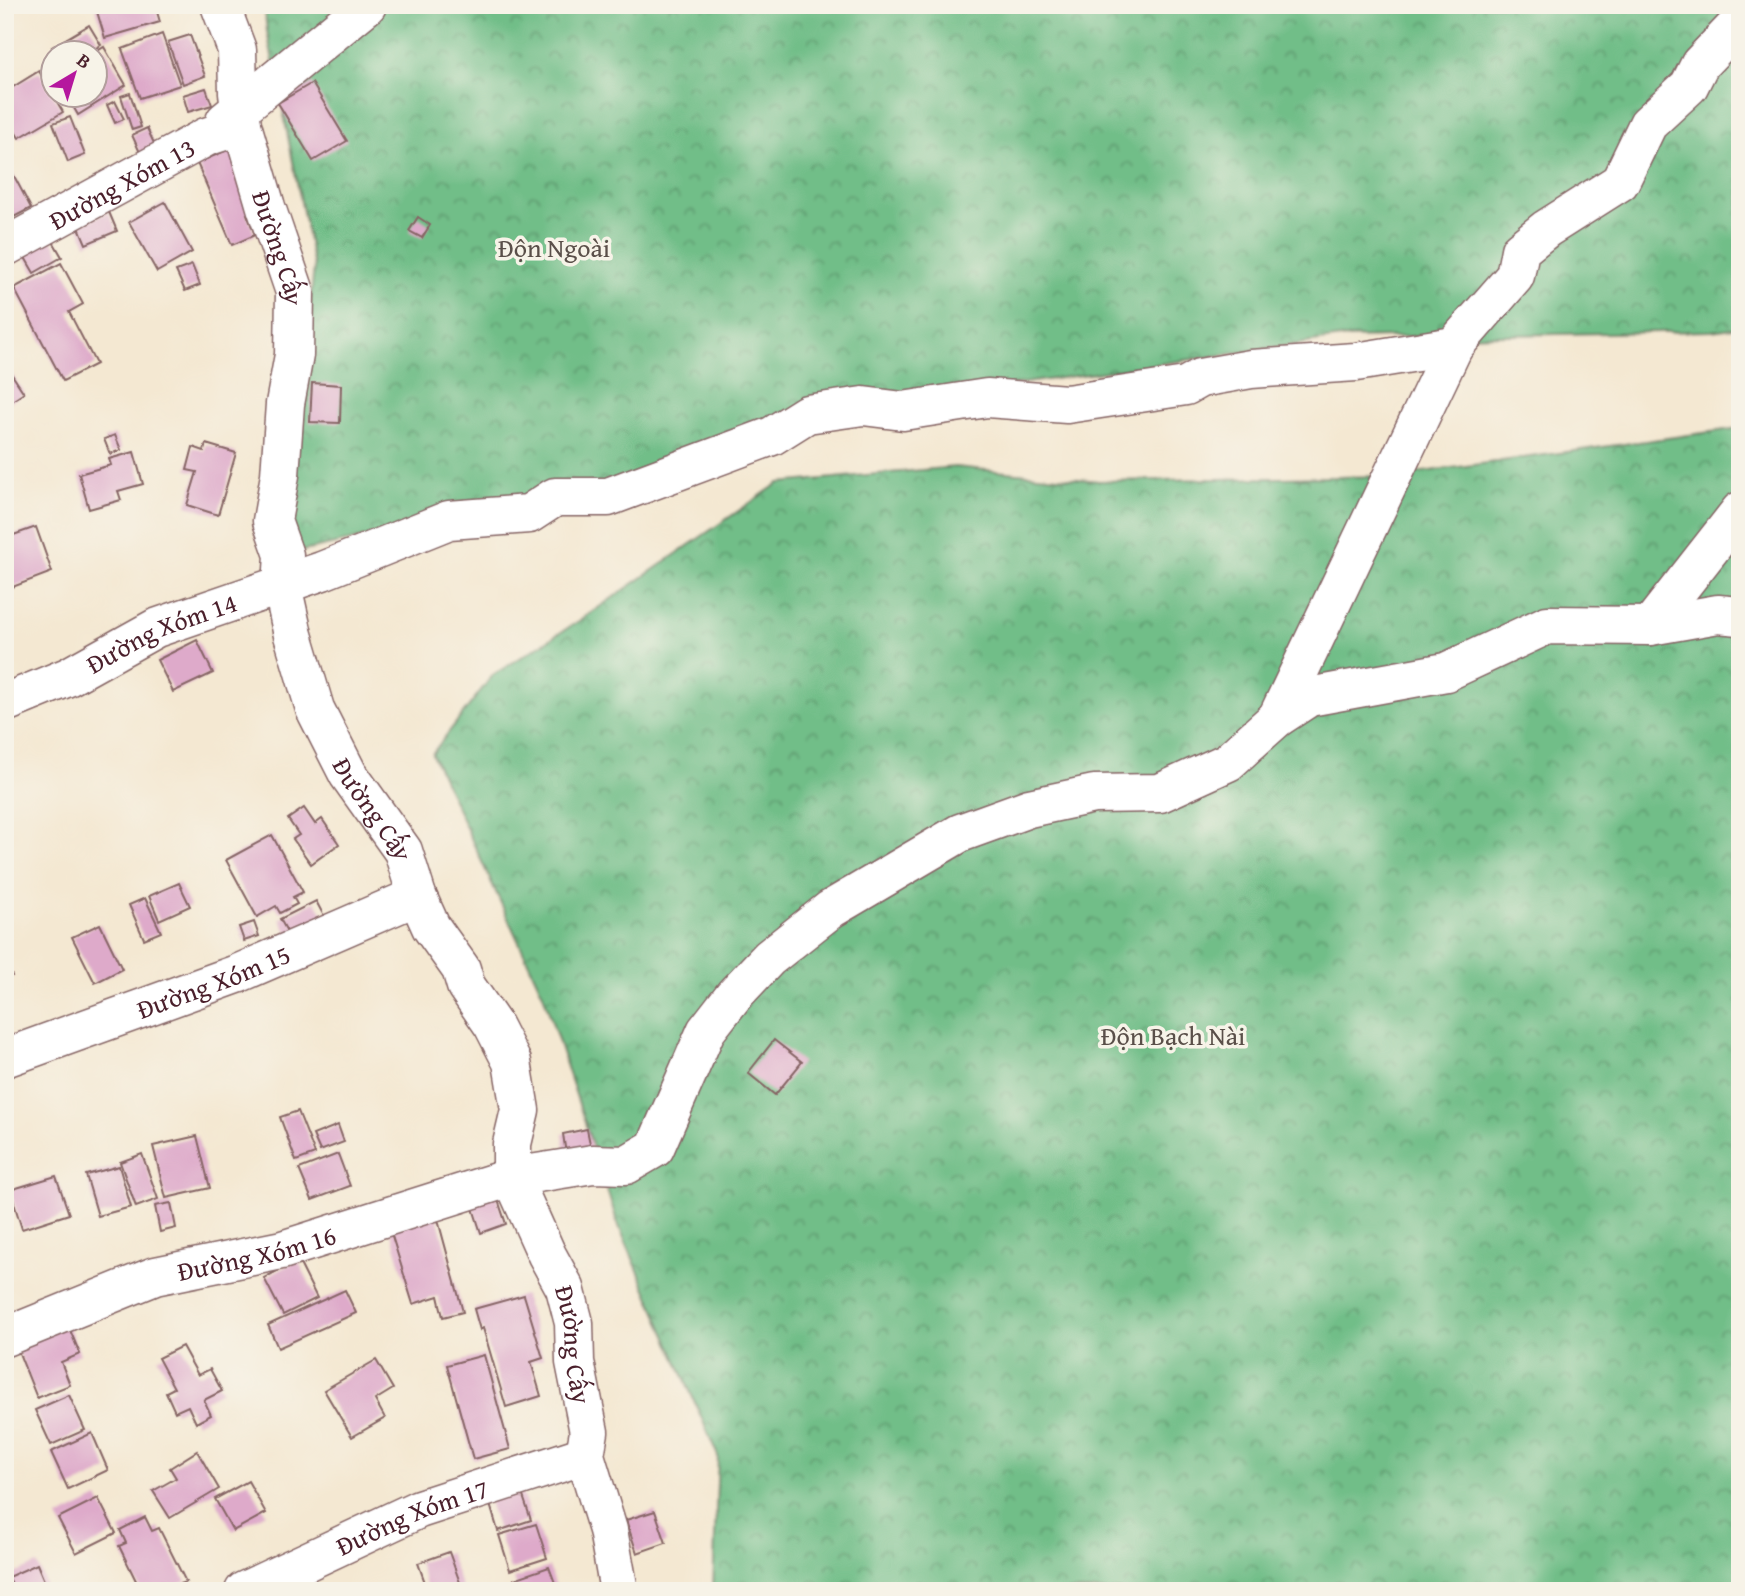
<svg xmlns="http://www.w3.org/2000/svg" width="1745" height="1596" font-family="'Gentium Book Plus',serif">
	<defs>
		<pattern id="forest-crowns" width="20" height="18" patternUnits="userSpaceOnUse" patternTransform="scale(1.75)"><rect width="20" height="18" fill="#71be88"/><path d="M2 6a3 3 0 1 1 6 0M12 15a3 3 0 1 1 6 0" fill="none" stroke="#5f9a6f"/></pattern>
	</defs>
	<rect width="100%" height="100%" fill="#f7f3e8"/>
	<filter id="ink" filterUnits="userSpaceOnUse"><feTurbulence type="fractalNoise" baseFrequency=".0143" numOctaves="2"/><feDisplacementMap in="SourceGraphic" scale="14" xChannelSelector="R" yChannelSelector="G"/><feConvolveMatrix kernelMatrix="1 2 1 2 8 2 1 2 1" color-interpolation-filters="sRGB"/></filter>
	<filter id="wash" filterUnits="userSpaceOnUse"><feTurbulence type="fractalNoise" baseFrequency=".00686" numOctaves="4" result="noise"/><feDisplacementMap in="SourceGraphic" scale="28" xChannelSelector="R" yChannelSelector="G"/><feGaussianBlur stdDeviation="1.57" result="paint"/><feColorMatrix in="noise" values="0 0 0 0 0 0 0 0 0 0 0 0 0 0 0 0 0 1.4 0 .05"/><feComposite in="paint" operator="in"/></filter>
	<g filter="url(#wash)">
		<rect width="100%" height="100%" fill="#f4e8d2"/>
		<g fill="url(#forest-crowns)" stroke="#5e6e5a" stroke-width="2">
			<polygon points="264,5 1740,5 1740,327 1711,331 1341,338 807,414 594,489 284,555 314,267 267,31"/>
			<polygon points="1740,428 1740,1591 713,1591 718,1456 618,1224 543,994 432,754 493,675 582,619 779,483 955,467 1099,481 1394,476"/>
		</g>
		<g id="blocks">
			<g fill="#deaaca">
				<polygon points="95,5 155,5 160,22 105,38"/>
				<polygon points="89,25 101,45 89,52 56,52 52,47"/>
				<polygon points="162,34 180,85 140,98 122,49"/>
				<polygon points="190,35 205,76 183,84 168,42"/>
				<polygon points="104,47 126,85 78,115 66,94 94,94 94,53"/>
				<polygon points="39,71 63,112 19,138 5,115 5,92"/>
				<polygon points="312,83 347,141 313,161 278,103"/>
				<polygon points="206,88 212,105 188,112 183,95"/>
				<polygon points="130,93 141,127 132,130 121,96"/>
				<polygon points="115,101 124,119 115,123 107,105"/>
				<polygon points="70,117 85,155 68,162 53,123"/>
				<polygon points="147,128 157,150 142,157 132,135"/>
				<polygon points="232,148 258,209 247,214 255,235 232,245 197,163"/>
				<polygon points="5,159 31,208 8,220 5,215"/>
				<polygon points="165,202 192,252 157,272 129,222"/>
				<polygon points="109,212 117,231 86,244 78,225"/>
				<polygon points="418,217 430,225 422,238 409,231"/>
				<polygon points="47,231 62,257 34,273 19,247"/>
				<polygon points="61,263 83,304 69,312 96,364 63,381 14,288"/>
				<polygon points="192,265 200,285 185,291 176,271"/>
				<polygon points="5,364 24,393 9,403 5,398"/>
				<polygon points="312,383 341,385 340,423 310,422"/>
				<polygon points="115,435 121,450 110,454 104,439"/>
				<polygon points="206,444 236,453 218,515 187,505 197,472 187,470 193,447 204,451"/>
				<polygon points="134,452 143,484 118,491 121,500 89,509 79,474 111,465 109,459"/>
				<polygon points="36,527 52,572 10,588 5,574 5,538"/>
				<polygon points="197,640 213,673 173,692 157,660"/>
				<polygon points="304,808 315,824 322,819 339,844 311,864 293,839 299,835 288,819"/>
				<polygon points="272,835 303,892 293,897 297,904 280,913 276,906 257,917 226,860"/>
				<polygon points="179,883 190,906 159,920 149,896"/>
				<polygon points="145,898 161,932 144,939 129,905"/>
				<polygon points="316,901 325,918 290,937 280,919"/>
				<polygon points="254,922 259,936 244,941 239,927"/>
				<polygon points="100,924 122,969 95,983 72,937"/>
				<polygon points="5,961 12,976 5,979"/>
				<polygon points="774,1040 802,1062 775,1095 748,1073"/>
				<polygon points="298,1111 315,1154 296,1161 280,1117"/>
				<polygon points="338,1125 344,1142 320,1151 313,1135"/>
				<polygon points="587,1129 591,1149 566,1154 563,1134"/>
				<polygon points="197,1136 210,1188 166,1198 153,1146"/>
				<polygon points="142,1154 158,1199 136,1207 120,1162"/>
				<polygon points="338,1154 350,1186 312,1200 299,1169"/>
				<polygon points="119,1166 131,1207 98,1216 86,1175"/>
				<polygon points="56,1176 69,1214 22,1229 10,1190"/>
				<polygon points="496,1194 506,1224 481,1233 471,1202"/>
				<polygon points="171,1203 176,1228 160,1232 155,1206"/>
				<polygon points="435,1209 463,1312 443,1317 438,1296 413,1304 388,1223"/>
				<polygon points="298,1260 317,1298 283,1315 264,1278"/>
				<polygon points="345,1290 356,1313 278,1348 268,1325"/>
				<polygon points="524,1295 543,1358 531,1362 541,1396 506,1407 483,1328 480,1330 474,1309"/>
				<polygon points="67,1323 80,1354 61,1362 70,1385 37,1398 15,1343"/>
				<polygon points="182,1346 198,1375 210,1369 222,1391 204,1400 211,1415 196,1423 188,1406 175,1412 166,1392 174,1388 158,1358"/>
				<polygon points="484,1355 510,1449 473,1459 447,1365"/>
				<polygon points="376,1360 393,1389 375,1400 385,1418 352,1437 324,1390"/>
				<polygon points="69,1395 85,1430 51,1445 35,1410"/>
				<polygon points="92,1433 108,1470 68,1489 51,1452"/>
				<polygon points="197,1451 219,1489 170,1518 153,1491 176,1478 170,1468"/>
				<polygon points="248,1481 266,1513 233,1531 215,1499"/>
				<polygon points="521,1490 531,1520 498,1531 489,1501"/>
				<polygon points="98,1498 116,1533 76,1553 58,1518"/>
				<polygon points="655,1511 666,1543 637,1553 626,1520"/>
				<polygon points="145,1517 152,1531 159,1528 186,1582 179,1584 183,1591 141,1591 119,1546 126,1543 120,1530"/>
				<polygon points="536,1524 547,1558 510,1570 499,1535"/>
				<polygon points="449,1552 463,1591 428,1591 418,1563"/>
				<polygon points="37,1564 48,1590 15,1591 8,1577"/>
				<polygon points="549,1567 558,1591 518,1591 514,1579"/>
			</g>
		</g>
	</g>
	<g filter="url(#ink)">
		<use href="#blocks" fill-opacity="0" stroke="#866565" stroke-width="2"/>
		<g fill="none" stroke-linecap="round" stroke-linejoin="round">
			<defs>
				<g id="minor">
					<path id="s1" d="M220 5 237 50 238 93 242 125 266 207 295 292 294 355 285 404 280 475 272 521 284 555 282 585 293 635 315 709 348 774 403 851 417 896 431 927 461 969 466 986 493 1025 512 1062 520 1110 512 1144V1177L547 1255 565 1288 574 1323 575 1362 589 1432 585 1455 608 1530 619 1591"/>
					<polyline points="225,121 367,5"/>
					<path id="s2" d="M5 247 206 137 242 125"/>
					<polyline points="1650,626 1718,614 1740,616"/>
					<path id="s3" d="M5 703 68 677 156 628 322 571 449 520 529 514 555 497H608L772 436 807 414 863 406 903 411 987 398 1067 404 1186 386 1200 378 1251 369 1356 362 1454 346 1515 276 1520 250 1546 229 1620 182 1648 124 1689 86 1700 64 1740 22"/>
					<polyline points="1277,718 1454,346"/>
					<path id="s4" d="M5 1058 237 974 417 896"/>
					<path id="s5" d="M5 1337 155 1276 282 1250 512 1177 593 1164 626 1165 655 1148 706 1031 734 995 769 958 831 909 960 833 1029 808 1094 794 1160 793 1228 762 1277 718 1309 697 1446 672 1547 625 1650 626 1740 511"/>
					<path id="s6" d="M244 1591 419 1509 585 1455"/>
				</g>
			</defs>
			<use href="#minor" stroke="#866565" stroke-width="41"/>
			<use href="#minor" stroke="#fff" stroke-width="38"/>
		</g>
	</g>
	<g text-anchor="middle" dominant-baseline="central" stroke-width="7" stroke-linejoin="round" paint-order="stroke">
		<g font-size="26" fill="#4a1f2b" stroke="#f7f3e8">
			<text stroke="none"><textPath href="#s2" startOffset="133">Đường Xóm 13</textPath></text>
			<text stroke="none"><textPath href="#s1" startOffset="252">Đường Cấy</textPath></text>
			<text stroke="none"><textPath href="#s3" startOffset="172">Đường Xóm 14</textPath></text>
			<text stroke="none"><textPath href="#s1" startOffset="840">Đường Cấy</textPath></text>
			<text stroke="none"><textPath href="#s4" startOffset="222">Đường Xóm 15</textPath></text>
			<text stroke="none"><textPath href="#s5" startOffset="266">Đường Xóm 16</textPath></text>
			<text stroke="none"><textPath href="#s1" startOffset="1428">Đường Cấy</textPath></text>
			<text stroke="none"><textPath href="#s6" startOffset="184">Đường Xóm 17</textPath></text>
		</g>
		<g font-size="26" fill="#5a4f49" stroke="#f7f3e8">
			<text x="554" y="247">Độn Ngoài</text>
			<text x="1173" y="1035">Độn Bạch Nài</text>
		</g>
	</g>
	<rect width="1745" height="1596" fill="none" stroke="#f7f3e8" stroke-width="28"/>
	<g transform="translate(74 74) rotate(38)"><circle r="33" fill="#f7f3e8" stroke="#b29e9c" stroke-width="2"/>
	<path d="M0-5L12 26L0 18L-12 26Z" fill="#b5179e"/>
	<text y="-10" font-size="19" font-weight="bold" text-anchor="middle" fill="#4a1f2b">B</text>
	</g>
</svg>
